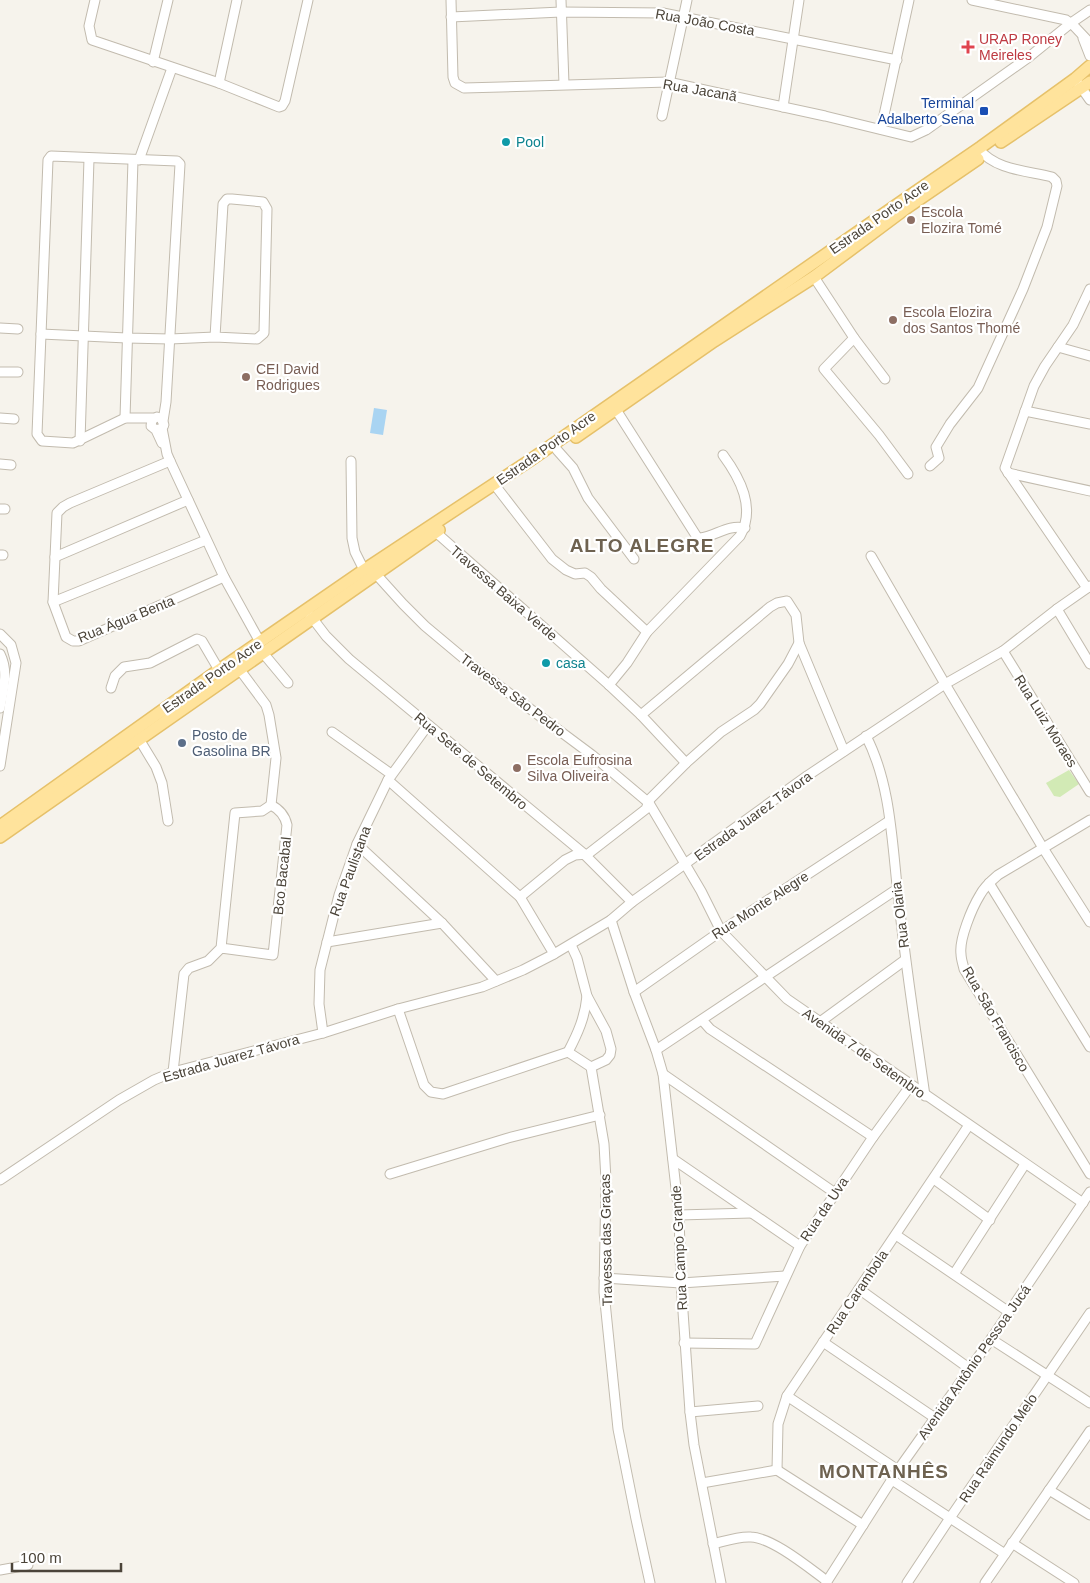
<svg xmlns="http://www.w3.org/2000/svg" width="1090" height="1583" font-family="Helvetica,sans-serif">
	<rect width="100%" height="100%" fill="#f6f3ec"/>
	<polygon fill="#d2eab5" points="1069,770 1079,784 1060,797 1054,796 1046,783"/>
	<polygon fill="#a9d4f2" points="374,408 387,410 383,435 370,433"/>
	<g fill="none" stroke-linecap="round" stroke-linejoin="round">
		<defs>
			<g id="minor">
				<polyline points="95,0 89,26 92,40 219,83 279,107 282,106 285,101 308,0"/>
				<polyline points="451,0 453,77 455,83 464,88 668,82 825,116 911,137 926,130 1029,57 1071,23 1090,10"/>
				<polyline points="561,0 564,84"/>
				<polyline points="972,0 1066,20 1073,25 1090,43"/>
				<polyline points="451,17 561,12 663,13 897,60"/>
				<polyline points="1083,38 1090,56"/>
				<polyline points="153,62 168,0"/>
				<polyline points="219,83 237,0"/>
				<polyline points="1078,83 1090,100"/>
				<polyline points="783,107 799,0"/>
				<polyline points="662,116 687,0"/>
				<polyline points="881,129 909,0"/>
				<polyline points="139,160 172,68"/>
				<polyline points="814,277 854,338 885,379"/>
				<polyline points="0,328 18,329"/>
				<polyline points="41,334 127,338 170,339 215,337 257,339 264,333 267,209 263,202 232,199 227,199 223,204 215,337"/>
				<polyline points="854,338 824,369 879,435 908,474"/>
				<polyline points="1058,347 1090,356"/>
				<polyline points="0,372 18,372"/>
				<path d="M613 405 697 537 700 538C716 536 728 524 745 528"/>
				<polyline points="1025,411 1090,424"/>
				<polyline points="0,418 14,419"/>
				<polyline points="125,418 133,160"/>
				<polyline points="153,418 125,418 73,443 42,441 37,434 48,160 51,156 177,161 180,164 166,402 163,421"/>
				<polyline points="162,428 167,454 170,461 224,577 260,642"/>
				<polyline points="156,430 162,428 164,425 161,418 157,417 152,420 151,426 156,430 162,443"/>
				<polyline points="80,441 89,159"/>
				<polyline points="557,450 573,468 588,498 634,559"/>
				<polyline points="170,461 70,503 63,507 57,513 53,602 66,637 73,641 79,641 224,577"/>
				<polyline points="351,461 352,538 355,552 364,570"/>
				<polyline points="0,464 11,465"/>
				<path d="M930 466 939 458 936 447 950 424 978 388 1023 289 1047 227 1057 186 1056 181 1052 177C1028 171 995 170 979 149"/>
				<polyline points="1008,473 1090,491"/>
				<polyline points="494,484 552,559 566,570 575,574 585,573 591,577 601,589 647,632"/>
				<polyline points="0,509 5,509"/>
				<polyline points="431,528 609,685 641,715 686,763"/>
				<polyline points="0,555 3,555"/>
				<polyline points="871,556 945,684 1043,848 1090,922"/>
				<polyline points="55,557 188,500"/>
				<polyline points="375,573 403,604 425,626 474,667 592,755 649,803 701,891 721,931 787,999 1083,1203"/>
				<polyline points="1087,588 1005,468 1034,386 1045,366 1073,325 1090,289"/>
				<polyline points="53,602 206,540"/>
				<polyline points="1057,609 1090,664"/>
				<polyline points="310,615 326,636 349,659 583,853 632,902"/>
				<polyline points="0,634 11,645 16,663 0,766"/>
				<polyline points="1003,651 1090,792"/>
				<polyline points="263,653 288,683"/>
				<path d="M0 654C9 672 3 689 0 708"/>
				<polyline points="237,666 266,705 269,715 276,758 271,805"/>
				<path d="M609 685 627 663 647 632 740 536C756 508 740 478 723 455"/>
				<polyline points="111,688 115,676 124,667 150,663 197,639 202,641 219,670"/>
				<polyline points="641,715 770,607 777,603 787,601 796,615 799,643 844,751"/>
				<polyline points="332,732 391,774"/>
				<path d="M866 736C892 786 892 848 899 903 906 968 916 1032 925 1096"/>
				<polyline points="139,739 156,767 162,783 168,821"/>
				<polyline points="388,780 520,897 554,954"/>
				<path d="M1090 820 998 875C991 881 984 887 980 895 972 908 959 939 961 954 961 959 963 964 964 969L1090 1174"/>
				<polyline points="357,844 442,923 496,981"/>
				<polyline points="989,883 1090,1047"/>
				<polyline points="520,897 565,860 575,855 588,854 646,809 650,799 686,763 721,732 754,710 760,704 788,664 799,643"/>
				<polyline points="611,920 634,992 656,1050 663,1074 679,1215 681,1283 690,1412 694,1445 721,1583"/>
				<polyline points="327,942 442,923"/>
				<polyline points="571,945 577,958 587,996 606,1031 611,1049 610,1055 606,1060 591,1067 604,1144 606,1180 604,1292 618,1429 636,1519 650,1583"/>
				<polyline points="634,992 721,931 889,821"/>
				<polyline points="398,1009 424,1085 431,1092 443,1094 568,1052 591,1067"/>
				<polyline points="702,1020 710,1029 873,1137"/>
				<polyline points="820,1022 905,960"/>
				<polyline points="323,1033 319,1004 320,970 339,895 357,844 388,780 428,725"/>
				<polyline points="656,1050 897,889"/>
				<path d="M568 1052C578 1033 585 1017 587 996"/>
				<path d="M173 1072 184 974 189 968 208 961 221 948 235 813 262 811 271 805C279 809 285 816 287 825L273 955 221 948"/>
				<polyline points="663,1074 835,1193"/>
				<polyline points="673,1159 800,1246"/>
				<polyline points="390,1174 508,1138 600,1115"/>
				<polyline points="934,1179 990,1220"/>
				<polyline points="0,1180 119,1100 154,1080 173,1072 323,1033 398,1009 482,987 523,970 554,954 611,920 632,902 807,776 945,684 1003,651 1057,609 1090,586"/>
				<polyline points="679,1215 751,1213"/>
				<polyline points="896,1235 1009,1312"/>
				<polyline points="954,1274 1025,1164"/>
				<polyline points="604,1278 681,1283 785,1276"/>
				<polyline points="859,1289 970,1369"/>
				<polyline points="991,1339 1090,1403"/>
				<polyline points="823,1342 935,1418"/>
				<polyline points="684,1343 755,1344 800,1246 873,1137 911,1085"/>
				<polyline points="787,1396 898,1470"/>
				<polyline points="690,1412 758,1406"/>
				<polyline points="777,1470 778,1424 787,1396 969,1125"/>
				<polyline points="777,1470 863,1525"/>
				<polyline points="892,1480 1005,1554"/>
				<polyline points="702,1483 777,1470"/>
				<polyline points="1049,1490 1090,1515"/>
				<polyline points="1012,1543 1074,1583"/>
				<path d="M713 1544C725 1541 739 1536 751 1537 773 1538 809 1568 827 1581"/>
				<polyline points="0,1570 28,1565"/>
				<polyline points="826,1583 898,1470 991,1339 1090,1192"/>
				<polyline points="907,1583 950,1518 1090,1313"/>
				<polyline points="985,1583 1090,1431"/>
			</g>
			<g id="major">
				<polyline points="1001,142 1090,82"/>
				<polyline points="576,437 714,341 814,277 905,209 978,159"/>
				<polyline points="0,826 219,670 364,570 529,461 911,195 981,147 1075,79 1090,66"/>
				<polyline points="0,837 439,530"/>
			</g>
		</defs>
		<use href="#minor" stroke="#c2bbae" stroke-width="11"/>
		<use href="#major" stroke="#e6c16a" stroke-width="14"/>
		<use href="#minor" stroke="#fff" stroke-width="9"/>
		<use href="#major" stroke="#ffe39c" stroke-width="11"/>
	</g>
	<path fill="#e0444e" stroke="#fff" stroke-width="2" d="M965.5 39.5h5v5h5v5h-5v5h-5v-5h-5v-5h5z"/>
	<rect fill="#1a4fb4" stroke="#fff" stroke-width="2" x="979" y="106" width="10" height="10" rx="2.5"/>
	<g fill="#0f9aa8" stroke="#fff" stroke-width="2">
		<circle cx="506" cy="142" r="5"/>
		<circle cx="546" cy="663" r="5"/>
	</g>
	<g fill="#8d6e63" stroke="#fff" stroke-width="2">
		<circle cx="911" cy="220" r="5"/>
		<circle cx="893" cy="320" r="5"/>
		<circle cx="246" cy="377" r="5"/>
		<circle cx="517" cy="768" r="5"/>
	</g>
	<circle fill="#5c6f8a" stroke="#fff" stroke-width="2" cx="182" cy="743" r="5"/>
	<g text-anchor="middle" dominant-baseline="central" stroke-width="4.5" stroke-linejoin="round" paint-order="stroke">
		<g font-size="14" fill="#4b4439" stroke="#fff">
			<text transform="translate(705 22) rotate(10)">Rua João Costa</text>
			<text transform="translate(700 90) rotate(10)">Rua Jacanã</text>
			<text transform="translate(879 217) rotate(-35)">Estrada Porto Acre</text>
			<text transform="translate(546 448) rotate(-35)">Estrada Porto Acre</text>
			<text transform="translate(504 593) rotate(41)">Travessa Baixa Verde</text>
			<text transform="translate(126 619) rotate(-22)">Rua Água Benta</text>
			<text transform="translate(212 676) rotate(-35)">Estrada Porto Acre</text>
			<text transform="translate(513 695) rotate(37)">Travessa São Pedro</text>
			<text transform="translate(1046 721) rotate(58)">Rua Luiz Moraes</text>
			<text transform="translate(471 761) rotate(40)">Rua Sete de Setembro</text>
			<text transform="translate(753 816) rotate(-36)">Estrada Juarez Távora</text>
			<text transform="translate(350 871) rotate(-70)">Rua Paulistana</text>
			<text transform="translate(282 876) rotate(-84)">Bco Bacabal</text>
			<text transform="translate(760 905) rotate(-33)">Rua Monte Alegre</text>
			<text transform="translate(900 915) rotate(-97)">Rua Olaria</text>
			<text transform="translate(996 1019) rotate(60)">Rua São Francisco</text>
			<text transform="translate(864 1053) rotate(35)">Avenida 7 de Setembro</text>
			<text transform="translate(231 1058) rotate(-16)">Estrada Juarez Távora</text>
			<text transform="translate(824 1209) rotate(-56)">Rua da Uva</text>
			<text transform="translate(606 1240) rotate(-91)">Travessa das Graças</text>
			<text transform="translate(679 1248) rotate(-93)">Rua Campo Grande</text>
			<text transform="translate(857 1292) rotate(-56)">Rua Carambola</text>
			<text transform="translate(974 1362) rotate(-55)">Avenida Antônio Pessoa Jucá</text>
			<text transform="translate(998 1448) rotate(-56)">Rua Raimundo Melo</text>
		</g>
		<g font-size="14" fill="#be3a42" stroke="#fff" text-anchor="start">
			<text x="979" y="39">URAP Roney<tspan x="979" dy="16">Meireles</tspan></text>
		</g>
		<g font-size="14" fill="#164399" stroke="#fff" text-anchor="end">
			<text x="974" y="103">Terminal<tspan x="974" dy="16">Adalberto Sena</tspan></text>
		</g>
		<g font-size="14" fill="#0d838f" stroke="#fff" text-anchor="start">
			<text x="516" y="142">Pool</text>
			<text x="556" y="663">casa</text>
		</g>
		<g font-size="14" fill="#785e54" stroke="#fff" text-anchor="start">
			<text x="921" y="212">Escola<tspan x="921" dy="16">Elozira Tomé</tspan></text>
			<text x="903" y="312">Escola Elozira<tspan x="903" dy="16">dos Santos Thomé</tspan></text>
			<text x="256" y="369">CEI David<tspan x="256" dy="16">Rodrigues</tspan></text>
			<text x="527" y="760">Escola Eufrosina<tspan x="527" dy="16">Silva Oliveira</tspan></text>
		</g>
		<g font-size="14" fill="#4e5e75" stroke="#fff" text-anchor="start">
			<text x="192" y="735">Posto de<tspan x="192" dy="16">Gasolina BR</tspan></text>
		</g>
		<g font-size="19" font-weight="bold" letter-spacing="1" fill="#6e6250" stroke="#fff">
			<text x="642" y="545">ALTO ALEGRE</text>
			<text x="884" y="1471">MONTANHÊS</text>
		</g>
	</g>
	<path d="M12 1563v8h109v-8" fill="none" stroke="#4b4439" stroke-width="2.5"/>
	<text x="20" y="1563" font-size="15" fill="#4b4439" stroke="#ffffff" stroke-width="4" paint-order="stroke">100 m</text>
</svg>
